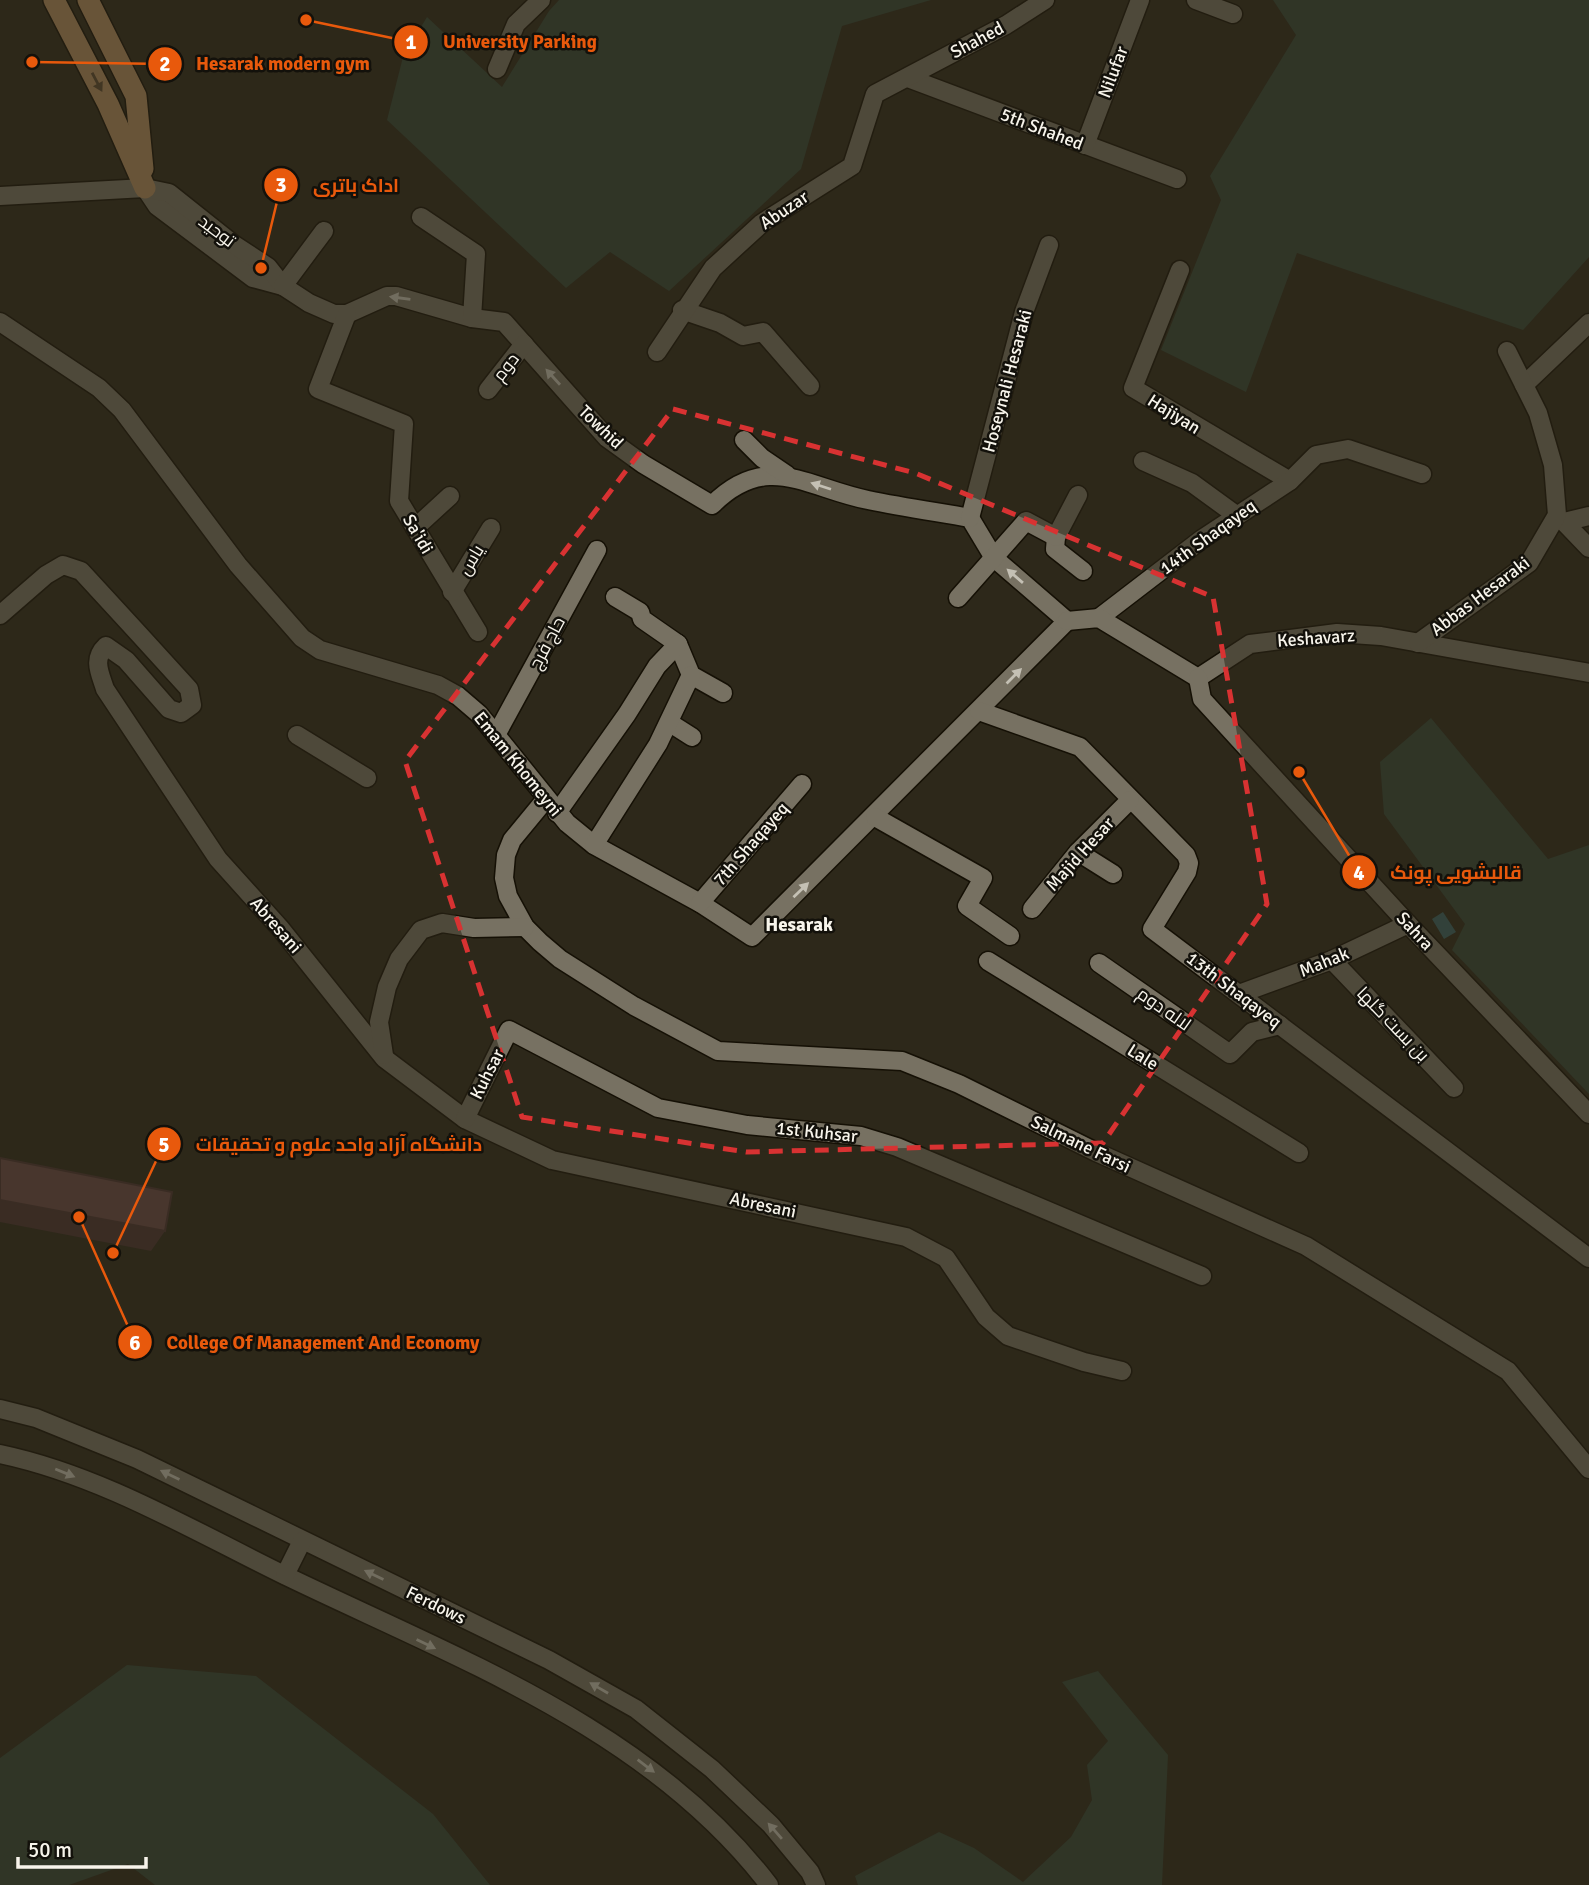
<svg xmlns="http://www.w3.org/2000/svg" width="1589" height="1885" font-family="Signika,Cairo,sans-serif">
	<rect width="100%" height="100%" fill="#2d281a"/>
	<g fill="#334536">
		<polygon points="559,0 931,0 842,26 801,169 669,291 610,252 566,288 387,120 403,57 427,17 502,87 549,11"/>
		<polygon points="1273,0 1589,0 1589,257 1523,330 1297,253 1246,392 1161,350 1221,200 1210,176 1296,35"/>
		<polygon points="1431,718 1548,859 1589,845 1589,1094 1452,950 1465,924 1384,814 1380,762"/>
		<polygon points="127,1665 256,1676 433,1814 490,1885 155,1885 128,1864 69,1885 0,1885 0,1758"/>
		<polygon points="1098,1671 1168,1755 1162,1885 858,1885 855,1876 939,1832 974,1848 1023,1882 1071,1837 1092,1800 1087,1765 1108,1741 1062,1682"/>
	</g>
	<polygon fill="#386162" points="1443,912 1456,932 1444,939 1432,919"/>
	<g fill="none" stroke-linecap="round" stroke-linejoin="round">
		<defs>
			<g id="minor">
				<polyline points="1196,0 1233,14"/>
				<polyline points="497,69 516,24 541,0"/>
				<polyline points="908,78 1177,179"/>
				<polyline points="1085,145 1140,0"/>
				<polyline points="145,188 157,206 253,278 283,286"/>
				<path d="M0 196 145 188 169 193 233 244 268 267 283 286 309 303 334 314H347L387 296H396L472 318 504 322 607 438 643 464 712 505C767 450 807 488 868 500 902 507 936 512 970 518L994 558 1067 621"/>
				<polyline points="421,217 476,254 472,318"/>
				<polyline points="1180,270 1133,388 1290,481"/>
				<polyline points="283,286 324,231"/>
				<polyline points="682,310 720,323 743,336 763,332 810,386"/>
				<polyline points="347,314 318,389 404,424 399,501 478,632"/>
				<polyline points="0,322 99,388 122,410 238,565 302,638 320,650 438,685 458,696 479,714 567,823 594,845 700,903 752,937 1067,621"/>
				<polyline points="657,352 713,268 762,223 852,166 875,94 1006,25 1045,0"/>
				<polyline points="1524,385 1589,323"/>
				<polyline points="488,390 524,344"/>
				<polyline points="744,440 762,458 787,475"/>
				<polyline points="1143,461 1192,483 1236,515"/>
				<polyline points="1589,516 1564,522 1589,548"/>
				<polyline points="970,518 1024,312 1049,245"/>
				<polyline points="415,528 450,496"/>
				<polyline points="1056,537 1055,549 1083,571"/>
				<polyline points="452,592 491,528"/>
				<polyline points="615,597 640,612 642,619 678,644"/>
				<polyline points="958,598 1026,521 1056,537 1078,495"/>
				<path d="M0 615 46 575 63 565 81 571 138 633 189 689 192 705 181 713 169 709 126 660 106 646C92 659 100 673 105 689L218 859 281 929 384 1058 465 1119 552 1160 906 1237 946 1258 986 1317 1008 1336 1084 1362 1122 1371"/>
				<polyline points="1099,618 1202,539 1290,481 1316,455 1348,449 1422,474"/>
				<polyline points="1067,621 1099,618 1198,678 1250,644 1337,633 1381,636 1589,673"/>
				<polyline points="1418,643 1529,563 1557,515 1553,465 1538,413 1507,351"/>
				<polyline points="678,644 691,675 723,693"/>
				<polyline points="1198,678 1202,699 1408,924 1589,1114"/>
				<polyline points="979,711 1080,747 1186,855 1189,863 1187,872 1152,929 1589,1258"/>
				<polyline points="670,723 692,737"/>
				<polyline points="297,735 367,778"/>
				<polyline points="496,735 597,550"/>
				<polyline points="545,800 512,840 506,855 504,878 508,896 525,927 540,942 560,959 634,1006 718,1051 902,1061 959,1084 1096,1152 1306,1246 1508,1371 1589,1469"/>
				<polyline points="557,813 627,714 657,666 678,644"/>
				<polyline points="875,817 983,878 967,906 1010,936"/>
				<polyline points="594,845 658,744 691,675"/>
				<polyline points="1078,852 1113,874"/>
				<polyline points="700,903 802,784"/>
				<polyline points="1032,909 1078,852 1130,800"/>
				<polyline points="1332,960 1454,1088"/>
				<polyline points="988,961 1299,1153"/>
				<polyline points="1099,963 1230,1054 1252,1032 1280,1025"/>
				<polyline points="1239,994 1332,960 1408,924"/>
				<polyline points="384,1055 379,1022 387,987 399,959 421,930 442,923 474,928 525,927"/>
				<polyline points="465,1119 509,1030 658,1108 747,1125 861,1136 897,1147 1202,1276"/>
				<polyline points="0,1409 36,1418 137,1459 549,1660 636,1709 712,1769 771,1825 810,1872 816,1885"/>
				<path d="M0 1454C100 1475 192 1530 282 1574 455 1658 649 1728 769 1885"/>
				<polyline points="285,1575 302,1541"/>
			</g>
			<g id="major">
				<polyline points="54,0 108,104 145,188"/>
				<polyline points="88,0 136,96 143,169"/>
			</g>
		</defs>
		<use href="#minor" stroke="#151005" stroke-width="21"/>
		<use href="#major" stroke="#151005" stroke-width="24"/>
		<use href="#minor" stroke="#777162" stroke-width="18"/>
		<use href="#major" stroke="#b08a5e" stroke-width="21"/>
	</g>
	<polygon fill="#493230" points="0,1200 165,1231 151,1251 0,1222"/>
	<polygon fill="#684745" stroke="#493230" stroke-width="2" points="0,1158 172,1192 165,1231 0,1200"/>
	<defs><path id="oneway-solid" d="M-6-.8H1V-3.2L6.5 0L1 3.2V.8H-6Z" transform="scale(1.75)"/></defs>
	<use fill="#5a4730" href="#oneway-solid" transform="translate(97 82) rotate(62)"/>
	<g fill="#c4c0b4">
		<use href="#oneway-solid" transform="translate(400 298) rotate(-172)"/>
		<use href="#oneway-solid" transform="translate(553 377) rotate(-132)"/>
		<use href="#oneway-solid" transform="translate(821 486) rotate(-162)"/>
		<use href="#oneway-solid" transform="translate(1015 576) rotate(-139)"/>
		<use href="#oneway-solid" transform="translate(1014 676) rotate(-45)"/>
		<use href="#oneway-solid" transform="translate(801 890) rotate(-44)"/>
		<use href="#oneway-solid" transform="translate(65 1473) rotate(22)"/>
		<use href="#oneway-solid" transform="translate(170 1475) rotate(-154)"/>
		<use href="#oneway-solid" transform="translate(374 1575) rotate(-154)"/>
		<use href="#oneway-solid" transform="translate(426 1644) rotate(26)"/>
		<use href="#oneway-solid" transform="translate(599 1688) rotate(-150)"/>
		<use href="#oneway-solid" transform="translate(646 1766) rotate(37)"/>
		<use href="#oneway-solid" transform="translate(775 1831) rotate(-131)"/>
	</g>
	<path d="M0 0H1589V1885H0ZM673 409 915 473 1213 597 1267 904 1103 1143 746 1152 522 1117 405 761Z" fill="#2d281a" fill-opacity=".55" fill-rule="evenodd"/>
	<path fill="none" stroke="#d83232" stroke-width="5" stroke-dasharray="14 9" stroke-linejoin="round" d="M673 409 915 473 1213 597 1267 904 1103 1143 746 1152 522 1117 405 761Z"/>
	<g text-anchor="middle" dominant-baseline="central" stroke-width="5" stroke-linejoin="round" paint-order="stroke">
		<g font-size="18" fill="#f7f4eb" stroke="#13110b">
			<text transform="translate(977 40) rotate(-28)">Shahed</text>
			<text transform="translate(1113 72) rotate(-69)">Nilufar</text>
			<text transform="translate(1042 129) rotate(21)">5th Shahed</text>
			<text transform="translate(784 210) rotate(-34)">Abuzar</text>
			<text transform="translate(217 231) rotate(37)">توحید</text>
			<text transform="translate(506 367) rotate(-52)">دوم</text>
			<text transform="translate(1007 381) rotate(-75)">Hoseynali Hesaraki</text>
			<text transform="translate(1174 414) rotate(32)">Hajiyan</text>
			<text transform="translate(601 427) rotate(44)">Towhid</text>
			<text transform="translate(418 534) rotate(60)">Sa'idi</text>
			<text transform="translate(1208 537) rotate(-36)">14th Shaqayeq</text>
			<text transform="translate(471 560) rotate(-59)">یاس</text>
			<text transform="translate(1480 596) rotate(-37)">Abbas Hesaraki</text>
			<text transform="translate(1316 638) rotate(-4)">Keshavarz</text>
			<text transform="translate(547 643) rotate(-62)">حاج فرج</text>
			<text transform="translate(518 764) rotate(51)">Emam Khomeyni</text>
			<text transform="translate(751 844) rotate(-49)">7th Shaqayeq</text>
			<text transform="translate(1080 854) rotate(-48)">Majid Hesar</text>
			<text transform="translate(276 925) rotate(49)">Abresani</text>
			<text transform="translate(1415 931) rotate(47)">Sahra</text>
			<text transform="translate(1324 962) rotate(-22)">Mahak</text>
			<text transform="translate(1234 990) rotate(37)">13th Shaqayeq</text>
			<text transform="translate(1164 1009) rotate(35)">لاله دوم</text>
			<text transform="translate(1393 1024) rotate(46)">بن بست گلها</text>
			<text transform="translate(1143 1057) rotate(32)">Lale</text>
			<text transform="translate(487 1074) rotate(-63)">Kuhsar</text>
			<text transform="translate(817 1132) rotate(6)">1st Kuhsar</text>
			<text transform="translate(1081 1144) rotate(26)">Salmane Farsi</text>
			<text transform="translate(763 1205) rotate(12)">Abresani</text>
			<text transform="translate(436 1605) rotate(26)">Ferdows</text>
		</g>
		<g font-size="19" font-weight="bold" fill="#f7f4eb" stroke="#13110b">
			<text x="799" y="925">Hesarak</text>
		</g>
	</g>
	<path fill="none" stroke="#e8590c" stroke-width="2.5" d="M306 20L411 42M32 62L165 64M261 268L281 185M1299 772L1359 872M113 1253L164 1144M79 1217L135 1342"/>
	<g fill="#e8590c" stroke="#13110b" stroke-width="2.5">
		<circle cx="306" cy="20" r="7"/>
		<circle cx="32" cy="62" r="7"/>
		<circle cx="261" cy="268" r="7"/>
		<circle cx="1299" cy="772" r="7"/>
		<circle cx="113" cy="1253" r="7"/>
		<circle cx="79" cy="1217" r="7"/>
		<circle cx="411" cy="42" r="18"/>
		<circle cx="165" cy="64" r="18"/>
		<circle cx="281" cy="185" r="18"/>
		<circle cx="1359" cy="872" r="18"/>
		<circle cx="164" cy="1144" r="18"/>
		<circle cx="135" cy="1342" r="18"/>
	</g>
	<g font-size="21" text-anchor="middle" font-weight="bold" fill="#fff">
		<text x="411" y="49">1</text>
		<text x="165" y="71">2</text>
		<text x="281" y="192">3</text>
		<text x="1359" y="880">4</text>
		<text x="164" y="1152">5</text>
		<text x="135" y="1350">6</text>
	</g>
	<g font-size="19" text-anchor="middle" font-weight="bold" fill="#e8590c" stroke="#13110b" stroke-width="5" stroke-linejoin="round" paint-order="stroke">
		<text x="520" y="48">University Parking</text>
		<text x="283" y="70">Hesarak modern gym</text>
		<text x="356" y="192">اداک باتری</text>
		<text x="1456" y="879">قالبشویی پونک</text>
		<text x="339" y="1151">دانشگاه آزاد واحد علوم و تحقیقات</text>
		<text x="323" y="1349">College Of Management And Economy</text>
	</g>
	<path d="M18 1857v10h128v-10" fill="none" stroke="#f7f4eb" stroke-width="3.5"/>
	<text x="28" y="1857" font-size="21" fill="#f7f4eb" stroke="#13110b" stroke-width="5" paint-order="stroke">50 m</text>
</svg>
